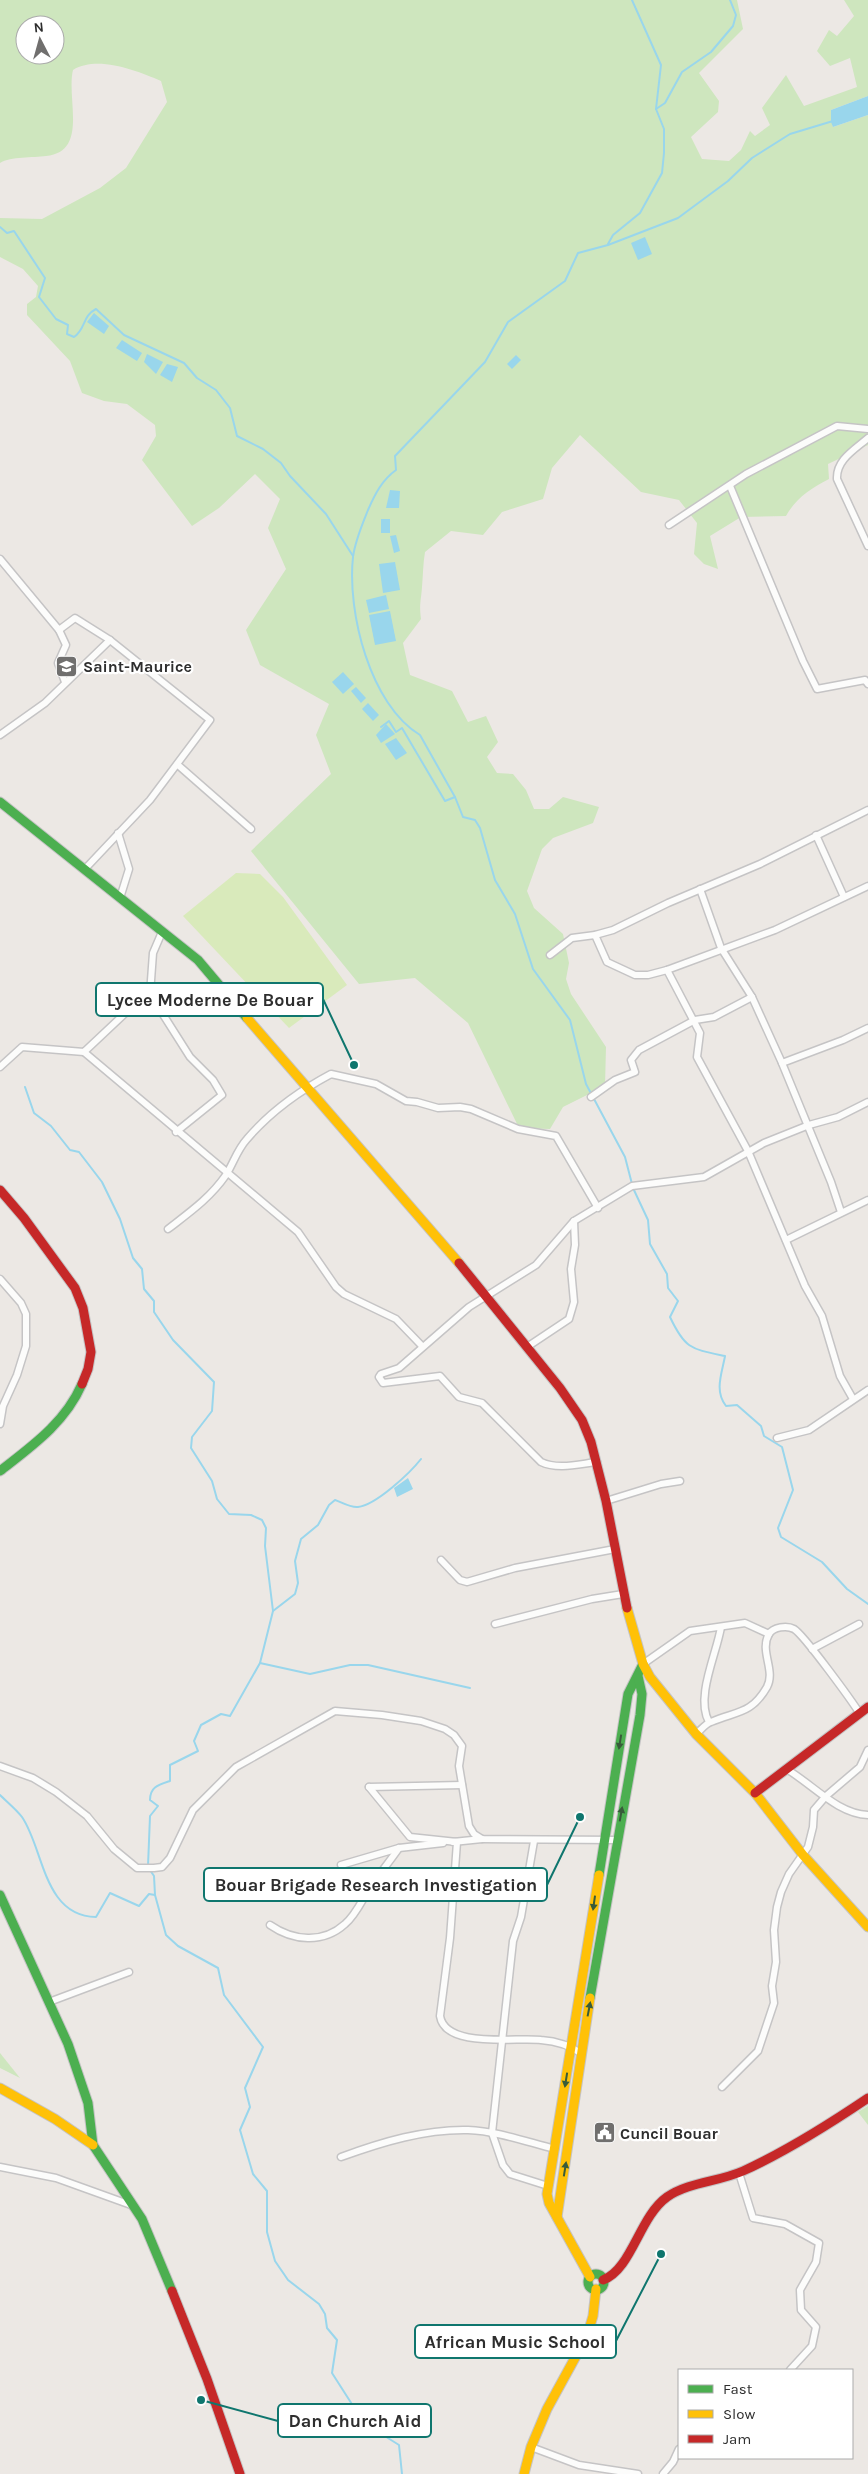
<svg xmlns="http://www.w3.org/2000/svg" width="868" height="2474" font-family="Karla,sans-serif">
	<rect width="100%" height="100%" fill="#ece8e4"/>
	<g fill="#cee6be" fill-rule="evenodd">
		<path d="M0 0H737L743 29 699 73 719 101 718 112 691 137 702 159 729 161 741 150 750 131 755 136 770 125 762 108 786 75 804 106 857 87 850 58 830 66 817 51 829 30 837 36 854 16 844 0H868V96L831 110 833 127 868 115V445L828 464 829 479C810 489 796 498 786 516L741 517 710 536 718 569 704 564 694 554 697 523 679 500 641 492 580 435 552 468 543 499 502 512 483 535 451 531 425 552C423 564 423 575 422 587 421 601 419 604 421 619L403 643 410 675 452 691 468 722 486 716 498 742 487 757 497 773 513 774 526 790 534 809H549L563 797 599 807 593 823 553 838 542 849 527 891 534 908 563 934 569 963 566 979 571 994 606 1047 605 1086 563 1107 550 1129 519 1128 468 1023 415 978 359 984 251 851 331 774 316 735 329 704 260 665 246 630 286 569 268 528 280 499 255 474 219 508 192 526 142 460 156 436 155 425 127 404 104 401 82 393 70 361 27 315V304L36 297 38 286 23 269 0 257V218L42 219 100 188 126 168 167 102 161 81C137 71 98 55 73 70 66 98 89 152 46 156 33 158 11 156 0 163ZM25 25H55V55H25Z"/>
		<polygon points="0,2053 20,2078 0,2068"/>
		<polygon points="868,2106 868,2125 858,2112"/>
	</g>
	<polygon fill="#d9eabb" points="236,873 260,874 283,897 347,985 289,1028 183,916"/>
	<g fill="#99d6ec">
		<polygon points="868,96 868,115 833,127 831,122 831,110"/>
		<polygon points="645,237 652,254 638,260 631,243"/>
		<polygon points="94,313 109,326 104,334 87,322"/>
		<polygon points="122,340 142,353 137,361 116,348"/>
		<polygon points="147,354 163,362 156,374 144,362"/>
		<polygon points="516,355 521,360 512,369 507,364"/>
		<polygon points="167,364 178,367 172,382 160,375"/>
		<polygon points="390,490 400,491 399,508 386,508"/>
		<rect x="381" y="519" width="9" height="14"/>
		<polygon points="396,535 400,551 394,553 390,536"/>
		<polygon points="395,562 400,590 383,593 379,564"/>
		<polygon points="386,595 389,609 369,613 366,600"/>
		<polygon points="390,611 396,641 375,645 369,615"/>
		<polygon points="343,672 354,684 343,694 332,682"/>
		<polygon points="356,687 366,698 361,703 351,691"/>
		<polygon points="368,703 379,715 373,721 362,709"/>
		<polygon points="386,724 395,734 381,743 376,735"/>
		<polygon points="396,738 407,753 396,760 385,744"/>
		<polygon points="408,1478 413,1489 397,1497 394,1488"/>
	</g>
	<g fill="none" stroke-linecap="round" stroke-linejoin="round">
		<g stroke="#99d6ec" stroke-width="2">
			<polyline points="656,109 665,103 682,72 711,52 733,26 736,15 730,0"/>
			<path d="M0 227 7 233 14 231 45 278 39 297 56 319 68 325 67 334 74 337C86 329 82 316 96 309L124 335 184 363 197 378 216 390 230 408 237 436 263 449 281 463 290 476 326 514 353 556"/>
			<polyline points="608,244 613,235 640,213 662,173 664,153 664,129 656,109 661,65 632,0"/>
			<polyline points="381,727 389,721 396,732 402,728 445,801 455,797"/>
			<path d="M25 1087 34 1113 51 1126 70 1150 79 1152 102 1182 120 1219 133 1258 142 1269 144 1289 154 1301V1312L173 1340 214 1382 212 1411 192 1437 191 1448 212 1481 217 1499 229 1514 251 1515 262 1520 266 1528 265 1546 273 1611 260 1663 230 1716 221 1714 201 1725 194 1741 198 1751 170 1765V1781C158 1785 150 1787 150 1800L158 1806 150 1816 148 1866"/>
			<path d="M632 1184 625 1157 586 1084 570 1020 533 969 515 914 495 880 480 828 475 820 463 817 455 797 420 735C370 705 347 612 353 557 355 541 362 525 368 510 375 494 382 480 396 470L395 456 485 362 508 322 565 281 578 253 608 245 678 218 728 181 752 158 790 134 833 121"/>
			<path d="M633 1188 648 1220 650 1244 667 1274 668 1288 678 1301 670 1317C685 1349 691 1349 725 1356 722 1373 714 1391 726 1406L737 1405 761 1426 764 1436 782 1447 793 1490 778 1528 781 1537 822 1562 847 1589 868 1604"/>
			<path d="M273 1611 295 1594 298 1583 295 1561 301 1539 318 1525 329 1505 335 1500C341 1502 351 1508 358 1507 376 1505 410 1473 421 1459"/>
			<polyline points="260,1663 310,1674 350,1665 368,1665 470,1688"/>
			<path d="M0 1795C7 1802 16 1809 22 1817 44 1849 43 1916 96 1917L110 1893 139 1906 149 1894 155 1895"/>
			<polyline points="150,1870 154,1876 155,1895 166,1935 178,1946 218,1968 224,1995 263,2047 245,2088 250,2107 240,2130 253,2174 267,2191 267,2232 275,2261 288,2280 319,2304 325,2314 327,2328 337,2340 332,2373 364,2423 399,2445 402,2474"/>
		</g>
		<defs>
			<g id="street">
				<path d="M868 438C854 450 836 460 837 479L868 546"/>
				<polyline points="730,486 803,661 817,689 865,680 868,684"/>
				<polyline points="669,525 746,474 837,426 868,429"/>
				<polyline points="0,559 59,630 75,618 110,640 210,720 150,800 84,870"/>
				<polyline points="59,630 66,645 58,663 65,682"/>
				<polyline points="0,735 45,703 110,640"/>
				<polyline points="178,765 251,829"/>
				<polyline points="118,833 129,869 120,898"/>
				<polyline points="816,835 844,897"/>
				<polyline points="700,889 721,948 752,997 782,1063 831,1182 841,1212"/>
				<polyline points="162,932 153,953 150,994 190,1057 213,1080 222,1095 176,1132"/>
				<polyline points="595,935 607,962 635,975 648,975 667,970 775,930 868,886"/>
				<polyline points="550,955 572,938 595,935 613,930 668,903 760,864 868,810"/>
				<polyline points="667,970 700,1033 697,1057 748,1151 805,1286 822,1316 840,1376 853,1399"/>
				<polyline points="84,1052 298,1232 336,1287 344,1294 396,1319 422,1346"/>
				<polyline points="782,1063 843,1040 868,1028"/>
				<polyline points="0,1067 22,1047 84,1052 135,1004 150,994"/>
				<polyline points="591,1097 615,1080 635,1072 631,1060 639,1050 695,1020 714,1017 752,997"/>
				<path d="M168 1229C190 1212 210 1198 226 1175 234 1162 237 1150 247 1139 270 1112 301 1090 331 1074L376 1084 406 1101 417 1102 438 1108 460 1107 471 1109 518 1129 556 1136 598 1208"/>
				<polyline points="786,1240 868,1200"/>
				<polyline points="0,1279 21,1303 26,1314 26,1346 17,1375 3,1406 0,1424"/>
				<polyline points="527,1347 569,1319 574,1302 571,1269 575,1245 574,1221"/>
				<polyline points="777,1438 809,1430 868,1390"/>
				<path d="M597 1462C579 1464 558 1470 541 1462L482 1403 459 1397 440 1376 383 1383 379 1377 381 1374 399 1368 469 1307 536 1265 574 1221 632 1186 704 1177 764 1143 809 1125 838 1117 868 1102"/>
				<polyline points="606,1501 661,1484 680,1481"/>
				<polyline points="441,1560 460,1580 467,1582 515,1568 615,1549"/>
				<polyline points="495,1624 592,1599 623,1594"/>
				<polyline points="812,1649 859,1624"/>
				<polyline points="643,1664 690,1631 745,1623 769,1634"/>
				<path d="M709 1722C695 1697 717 1653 721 1627"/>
				<path d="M696 1734C701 1730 705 1724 711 1722 736 1711 751 1715 767 1687 776 1670 759 1651 769 1634 773 1627 787 1625 794 1629 804 1635 852 1701 860 1714"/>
				<polyline points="0,1766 33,1778 56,1792 87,1816 114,1849 137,1868 154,1868 162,1867 170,1858 193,1810 236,1767 335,1711 382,1715 421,1721 445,1729 454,1735 462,1746 459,1766 469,1826 474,1834 482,1839 617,1840"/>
				<path d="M788 1770C813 1785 838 1814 868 1815"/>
				<path d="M369 1787 410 1837 457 1842 450 1938 440 2016C445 2049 517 2037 541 2040 555 2041 571 2046 582 2054"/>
				<polyline points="369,1787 462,1785"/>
				<polyline points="534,1841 521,1917 513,1941 492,2133 503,2165 510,2174 548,2186"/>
				<polyline points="453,1842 482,1839"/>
				<polyline points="341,1865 399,1848 443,1843"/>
				<path d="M270 1925C293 1941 323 1944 345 1924 356 1915 363 1898 371 1886 380 1873 390 1861 399 1848"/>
				<polyline points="49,2002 129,1972"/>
				<polyline points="722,2087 758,2051 774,2003 772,1986 776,1962 774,1930 777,1907 781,1892 789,1874 808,1847 813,1827 814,1810 826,1796 860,1767 868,1750"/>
				<path d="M341 2157C382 2142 425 2129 468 2130 497 2131 527 2142 555 2149"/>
				<polyline points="0,2167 56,2178 131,2205"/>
				<polyline points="739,2173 753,2218 785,2224 819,2243 816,2262 800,2290 801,2310 816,2327 812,2346 790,2370"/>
				<polyline points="531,2447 579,2465 638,2474"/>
				<polyline points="663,2474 673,2462 679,2449"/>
			</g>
			<g id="fast">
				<polyline points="0,802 198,960 247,1018"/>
				<path d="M0 1471C32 1446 65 1423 82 1384"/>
				<polyline points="599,1875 628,1694 643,1664"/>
				<polyline points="0,1895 68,2044 88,2103 93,2145 142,2219 172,2291"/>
				<polyline points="590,1998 640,1715 642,1694 638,1676"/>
				<circle cx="596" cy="2282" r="8"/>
			</g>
			<g id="slow">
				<polyline points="247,1018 459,1263"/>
				<polyline points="627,1608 643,1664 650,1677 696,1734 755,1793 803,1855 868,1927"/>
				<polyline points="0,2088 55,2119 93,2145"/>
				<polyline points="557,2217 590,1998"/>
				<polyline points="590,2277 549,2203 547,2194 599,1875"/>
				<polyline points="524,2474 531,2447 547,2409 587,2336 593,2316 596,2289"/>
			</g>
			<g id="jam">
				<polyline points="0,1190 24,1218 75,1288 83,1308 91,1352 88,1369 82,1384"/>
				<polyline points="459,1263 560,1388 582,1420 591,1442 606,1501 627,1608"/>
				<polyline points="755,1793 868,1707"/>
				<path d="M603 2280C632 2269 639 2217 667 2197 689 2182 718 2182 743 2171 787 2151 828 2125 868 2098"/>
				<polyline points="172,2291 207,2379 240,2474"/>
			</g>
		</defs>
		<use href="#street" stroke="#c5c4c5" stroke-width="9"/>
		<use href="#fast" stroke="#c5c4c5" stroke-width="11"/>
		<use href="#slow" stroke="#c5c4c5" stroke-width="11"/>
		<use href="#jam" stroke="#c5c4c5" stroke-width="11"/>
		<use href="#street" stroke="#fcfcfb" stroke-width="6"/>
		<use href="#fast" stroke="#4caf50" stroke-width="9"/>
		<use href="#slow" stroke="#ffc107" stroke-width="9"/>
		<use href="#jam" stroke="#c62828" stroke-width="9"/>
	</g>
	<defs><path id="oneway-solid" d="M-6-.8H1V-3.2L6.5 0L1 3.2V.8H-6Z" transform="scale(1.25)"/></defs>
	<g fill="#385b3a">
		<use href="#oneway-solid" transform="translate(620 1742) rotate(99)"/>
		<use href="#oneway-solid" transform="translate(621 1814) rotate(-80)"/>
		<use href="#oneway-solid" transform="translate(594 1903) rotate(98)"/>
		<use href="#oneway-solid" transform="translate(589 2009) rotate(-79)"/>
		<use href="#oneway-solid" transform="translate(566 2080) rotate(99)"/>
		<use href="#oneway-solid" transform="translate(565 2169) rotate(-81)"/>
	</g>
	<defs>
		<symbol id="school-square" viewBox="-11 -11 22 22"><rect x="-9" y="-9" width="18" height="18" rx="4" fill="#706f6e" stroke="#fff"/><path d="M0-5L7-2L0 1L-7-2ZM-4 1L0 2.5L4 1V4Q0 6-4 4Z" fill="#fff"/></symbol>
		<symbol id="civic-square" viewBox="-11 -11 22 22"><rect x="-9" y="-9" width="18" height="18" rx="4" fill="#706f6e" stroke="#fff"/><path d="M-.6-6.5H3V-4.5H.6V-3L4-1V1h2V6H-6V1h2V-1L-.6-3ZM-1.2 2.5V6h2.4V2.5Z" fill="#fff"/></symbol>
	</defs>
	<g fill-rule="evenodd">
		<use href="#school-square" x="54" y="654" width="25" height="25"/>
		<use href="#civic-square" x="592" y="2120" width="25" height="25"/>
	</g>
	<g text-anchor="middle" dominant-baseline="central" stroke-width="4.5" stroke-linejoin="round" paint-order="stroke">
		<g font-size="16" font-weight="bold" fill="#2e2e2e" stroke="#fff" text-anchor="start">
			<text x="83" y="666">Saint-Maurice</text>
			<text x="620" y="2133">Cuncil Bouar</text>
		</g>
	</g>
	<path fill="none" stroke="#0f766e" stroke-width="2" d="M354 1065L323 999M580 1817L547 1885M661 2254L616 2341M201 2400L278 2421"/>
	<g fill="#0f766e" stroke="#fff" stroke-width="2">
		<circle cx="354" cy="1065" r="5"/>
		<circle cx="580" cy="1817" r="5"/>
		<circle cx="661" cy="2254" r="5"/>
		<circle cx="201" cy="2400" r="5"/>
	</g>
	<g fill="#fff" stroke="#0f766e" stroke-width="2">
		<rect x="96" y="983" width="227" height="33" rx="5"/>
		<rect x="204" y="1868" width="343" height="33" rx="5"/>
		<rect x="415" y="2325" width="201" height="33" rx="5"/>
		<rect x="278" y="2404" width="153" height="33" rx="5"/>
	</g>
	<g font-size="18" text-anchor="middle" font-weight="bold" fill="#2e2e2e">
		<text x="210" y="1006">Lycee Moderne De Bouar</text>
		<text x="376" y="1891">Bouar Brigade Research Investigation</text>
		<text x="515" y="2348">African Music School</text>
		<text x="355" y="2427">Dan Church Aid</text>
	</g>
	<rect x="678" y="2369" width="175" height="90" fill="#ffffff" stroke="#ababab"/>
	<rect x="688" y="2385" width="25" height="8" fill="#4caf50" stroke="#ababab"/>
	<text x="723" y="2394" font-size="15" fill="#2e2e2e">Fast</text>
	<rect x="688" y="2410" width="25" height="8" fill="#ffc107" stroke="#ababab"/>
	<text x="723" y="2419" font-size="15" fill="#2e2e2e">Slow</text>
	<rect x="688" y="2435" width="25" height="8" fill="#c62828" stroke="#ababab"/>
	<text x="723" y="2444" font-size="15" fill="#2e2e2e">Jam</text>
	<g transform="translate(40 40) rotate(354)"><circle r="24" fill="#ffffff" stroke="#ababab"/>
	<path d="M0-4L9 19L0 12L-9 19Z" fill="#706f6e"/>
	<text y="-8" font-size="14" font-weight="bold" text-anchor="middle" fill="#2e2e2e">N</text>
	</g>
</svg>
